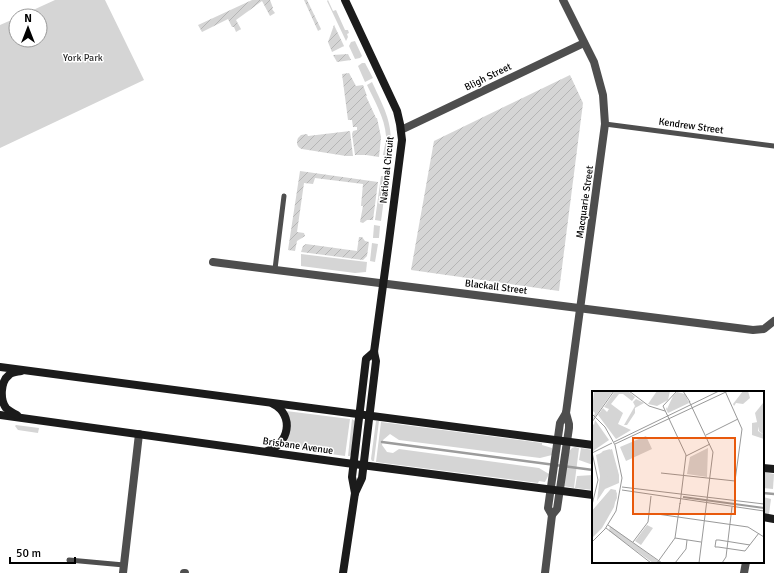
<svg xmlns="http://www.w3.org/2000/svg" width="774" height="573" font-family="Signika,sans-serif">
	<defs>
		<pattern id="garden-furrows" width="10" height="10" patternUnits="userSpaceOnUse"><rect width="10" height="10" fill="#d5d5d5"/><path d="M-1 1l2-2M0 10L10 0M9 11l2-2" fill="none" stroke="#b5b5b5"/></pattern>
	</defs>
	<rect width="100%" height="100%" fill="#fff"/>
	<g fill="#d5d5d5">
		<polygon points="55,0 105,0 144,80 0,148 0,25 16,18 16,40 40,40 40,16 20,16"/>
		<polygon points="328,0 333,11 336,10 345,30 348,30 349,33 347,34 348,37 346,41 327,1"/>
		<polygon points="355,41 362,56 360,58 355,59 349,46 351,42"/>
		<polygon points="362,63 365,63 373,78 365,82 358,66"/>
		<path d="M372 82C385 110 394 124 390 156L383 155C384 149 386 142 386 136 385 118 374 100 367 85Z"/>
		<polygon points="381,176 387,176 381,221 375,220"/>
		<polygon points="374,225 380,226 379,238 373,238"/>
		<polygon points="372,243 378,244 375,262 370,261"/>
		<polygon points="301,254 367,262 366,272 355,273 301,266"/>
		<polygon points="286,411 350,419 345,456 281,447"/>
		<polygon points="352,419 355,421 351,454 350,456 348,456"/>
		<polygon points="376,421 379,421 374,461 372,461 371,459"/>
		<polygon points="381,422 542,443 542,445 552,448 552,455 540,458 399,440 390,434 383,440 382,445 387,452 393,453 399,449 539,468 549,474 545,482 539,481 538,483 376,462"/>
		<polygon points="16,425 39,428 38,433 18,430 15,426"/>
		<polygon points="575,447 579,448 574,488 564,486 567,454 572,448"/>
		<polygon points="581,448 593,450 593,465 579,460"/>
		<polygon points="763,472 774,474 773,489 763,488"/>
		<polygon points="593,475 593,490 575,488 577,476"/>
		<polygon points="763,497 771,499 769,514 763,513"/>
	</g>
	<g fill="url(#garden-furrows)">
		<polygon points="252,0 270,0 273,8 272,9 275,13 270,16 262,1 236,20 241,29 236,32 234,27 232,27 228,19 202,32 198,25"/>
		<polygon points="304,0 307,0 321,29 318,31"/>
		<polygon points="334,25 344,46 332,52 328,42"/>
		<polygon points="348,54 351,60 337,62 333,55"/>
		<polygon points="349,73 356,86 363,85 367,96 366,96 376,118 377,118 381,137 379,157 366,155 355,155 352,134 353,131 357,130 357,127 353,127 352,120 348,120 342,74"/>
		<polygon points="570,75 583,103 559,291 411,270 434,141"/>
		<path d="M350 131 353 156H346L302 149C297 147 296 143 298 138L301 135 307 134 308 136Z"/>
		<polygon points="300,171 378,182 373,220 367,220 363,223 360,222 363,206 361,206 363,184 315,178 313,184 304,183 297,232 304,233 305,236 297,241 295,251 288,250"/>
		<polygon points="359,237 362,237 365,241 369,242 367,256 363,260 301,252 303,246 306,244 357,251"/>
	</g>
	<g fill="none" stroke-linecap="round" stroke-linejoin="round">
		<g stroke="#9c9c9c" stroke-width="2.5">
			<polyline points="382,442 593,470"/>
			<polyline points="763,493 774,494"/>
		</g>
		<g stroke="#4e4e4e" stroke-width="5">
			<polyline points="605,124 774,146"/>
			<polyline points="275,269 284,196"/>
			<polyline points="69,560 124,565"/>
		</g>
		<g stroke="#4e4e4e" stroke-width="8">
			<polyline points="401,130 584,43"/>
			<polyline points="213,262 753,330 764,329 774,321"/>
			<polyline points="552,515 557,509 569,428 569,424 566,413"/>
			<polyline points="123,573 139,434"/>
			<polyline points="184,573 185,573"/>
			<polyline points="545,573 552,515 548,508 560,423 566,413 605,124 603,95 594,62 563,0"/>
			<polyline points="744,573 746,562"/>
		</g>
		<g stroke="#1b1b1b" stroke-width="8">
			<polyline points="0,367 593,445"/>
			<polyline points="0,415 346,463 593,495"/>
			<path d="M17 415C13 413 9 411 6 408 0 400 0 382 9 375 12 372 17 372 21 371"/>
			<path d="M267 451C289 445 295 415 273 404"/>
			<polyline points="763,468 774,469"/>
			<polyline points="355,493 352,477 366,359 374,352"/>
			<polyline points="763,517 774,519"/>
			<polyline points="343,573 355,493 362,478 376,361 374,352 389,241 402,140 400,124 397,111 345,0"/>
		</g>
	</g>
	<g text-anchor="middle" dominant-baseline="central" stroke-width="3" stroke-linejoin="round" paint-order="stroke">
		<g font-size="10" fill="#2c2c2c" stroke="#fff">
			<text x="83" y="58">York Park</text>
		</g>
		<g font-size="10" fill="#000" stroke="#fff">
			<text transform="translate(488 77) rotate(-26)">Bligh Street</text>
			<text transform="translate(691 126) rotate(8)">Kendrew Street</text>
			<text transform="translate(387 170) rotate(-84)">National Circuit</text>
			<text transform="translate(585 202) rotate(-82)">Macquarie Street</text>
			<text transform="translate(496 287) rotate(7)">Blackall Street</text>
			<text transform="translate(298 446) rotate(8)">Brisbane Avenue</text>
		</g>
	</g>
	<g transform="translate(592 391)">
		<rect width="172" height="172" fill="#fff"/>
		<path d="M2 0H21L0 30 3 22 0 19ZM23 0H36L43 6 40 10 31 3H27L19 13 31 22 26 33 39 39 24 48 6 24 11 17 15 21 17 18 12 16ZM65 0H78L76 9 65 15 56 13ZM85 1 93 3 97 12 76 22 74 18V16L75 18 81 5ZM44 8 52 12 43 17V22L35 34H32L43 15 41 11ZM171 12H172V44L167 40 163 22ZM3 29 17 49 1 60 0 32 2 34ZM54 45 60 58 34 70 28 56ZM20 58 27 84V92L13 98 5 110 8 85 4 64ZM19 98 25 102 22 116 10 137 0 147V120ZM55 134 61 137 49 154 43 150ZM18 135 69 172H61L17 140Z" fill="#d5d5d5"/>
		<path d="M166 31V40L172 44V48L160 44V32ZM18 58 17 63 20 64 26 81 19 92 16 85 13 90H10L12 78 15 77 9 76 6 65 11 60ZM19 98 24 99 25 107 15 127 0 144V120Z" fill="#d5d5d5"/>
		<path d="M151 0H156L158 7 151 13 144 12 142 15 141 13ZM116 57 115 86 95 83 98 66Z" fill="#d5d5d5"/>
		<path fill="none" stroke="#9c9c9c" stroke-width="2" d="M91 106 172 117"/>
		<path fill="none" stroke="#999" stroke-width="1" d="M37 0 57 15 73 20M91 0 98 11M97 10 121 61 107 172M71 15 94 64 88 113M71 15 85 0M0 23 13 36 23 54 30 87 24 120 13 138 0 151M0 31 22 0M114 44 146 28M22 51 127 0M23 53 136 0M0 61 6 89 0 114M0 62 20 52M94 65 118 53M69 82 143 90 150 38 133 0M30 96 172 113M30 99 172 120M65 123 156 136 172 146M16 134 70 172M14 137 59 172M83 147 109 151M127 149 158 154M41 151 56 131 59 105M126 156 153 160 167 142M126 156H123L124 149H127M65 172 83 147 88 112M83 172 94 158 95 149M130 172 134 166 140 116"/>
		<path fill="#e8590c" fill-opacity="0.15" stroke="#e8590c" stroke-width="2" d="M41 47H143V123H41Z"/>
		<rect width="172" height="172" fill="none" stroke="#000" stroke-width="2"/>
	</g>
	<g transform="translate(28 28)"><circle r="19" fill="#ffffff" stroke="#999999"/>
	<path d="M0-3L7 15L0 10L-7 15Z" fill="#000000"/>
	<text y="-6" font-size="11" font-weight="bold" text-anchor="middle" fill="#000000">N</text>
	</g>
	<path d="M10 557v6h65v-6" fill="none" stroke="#000000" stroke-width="2"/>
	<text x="16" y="557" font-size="12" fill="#000000" stroke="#ffffff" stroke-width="3" paint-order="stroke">50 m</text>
</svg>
